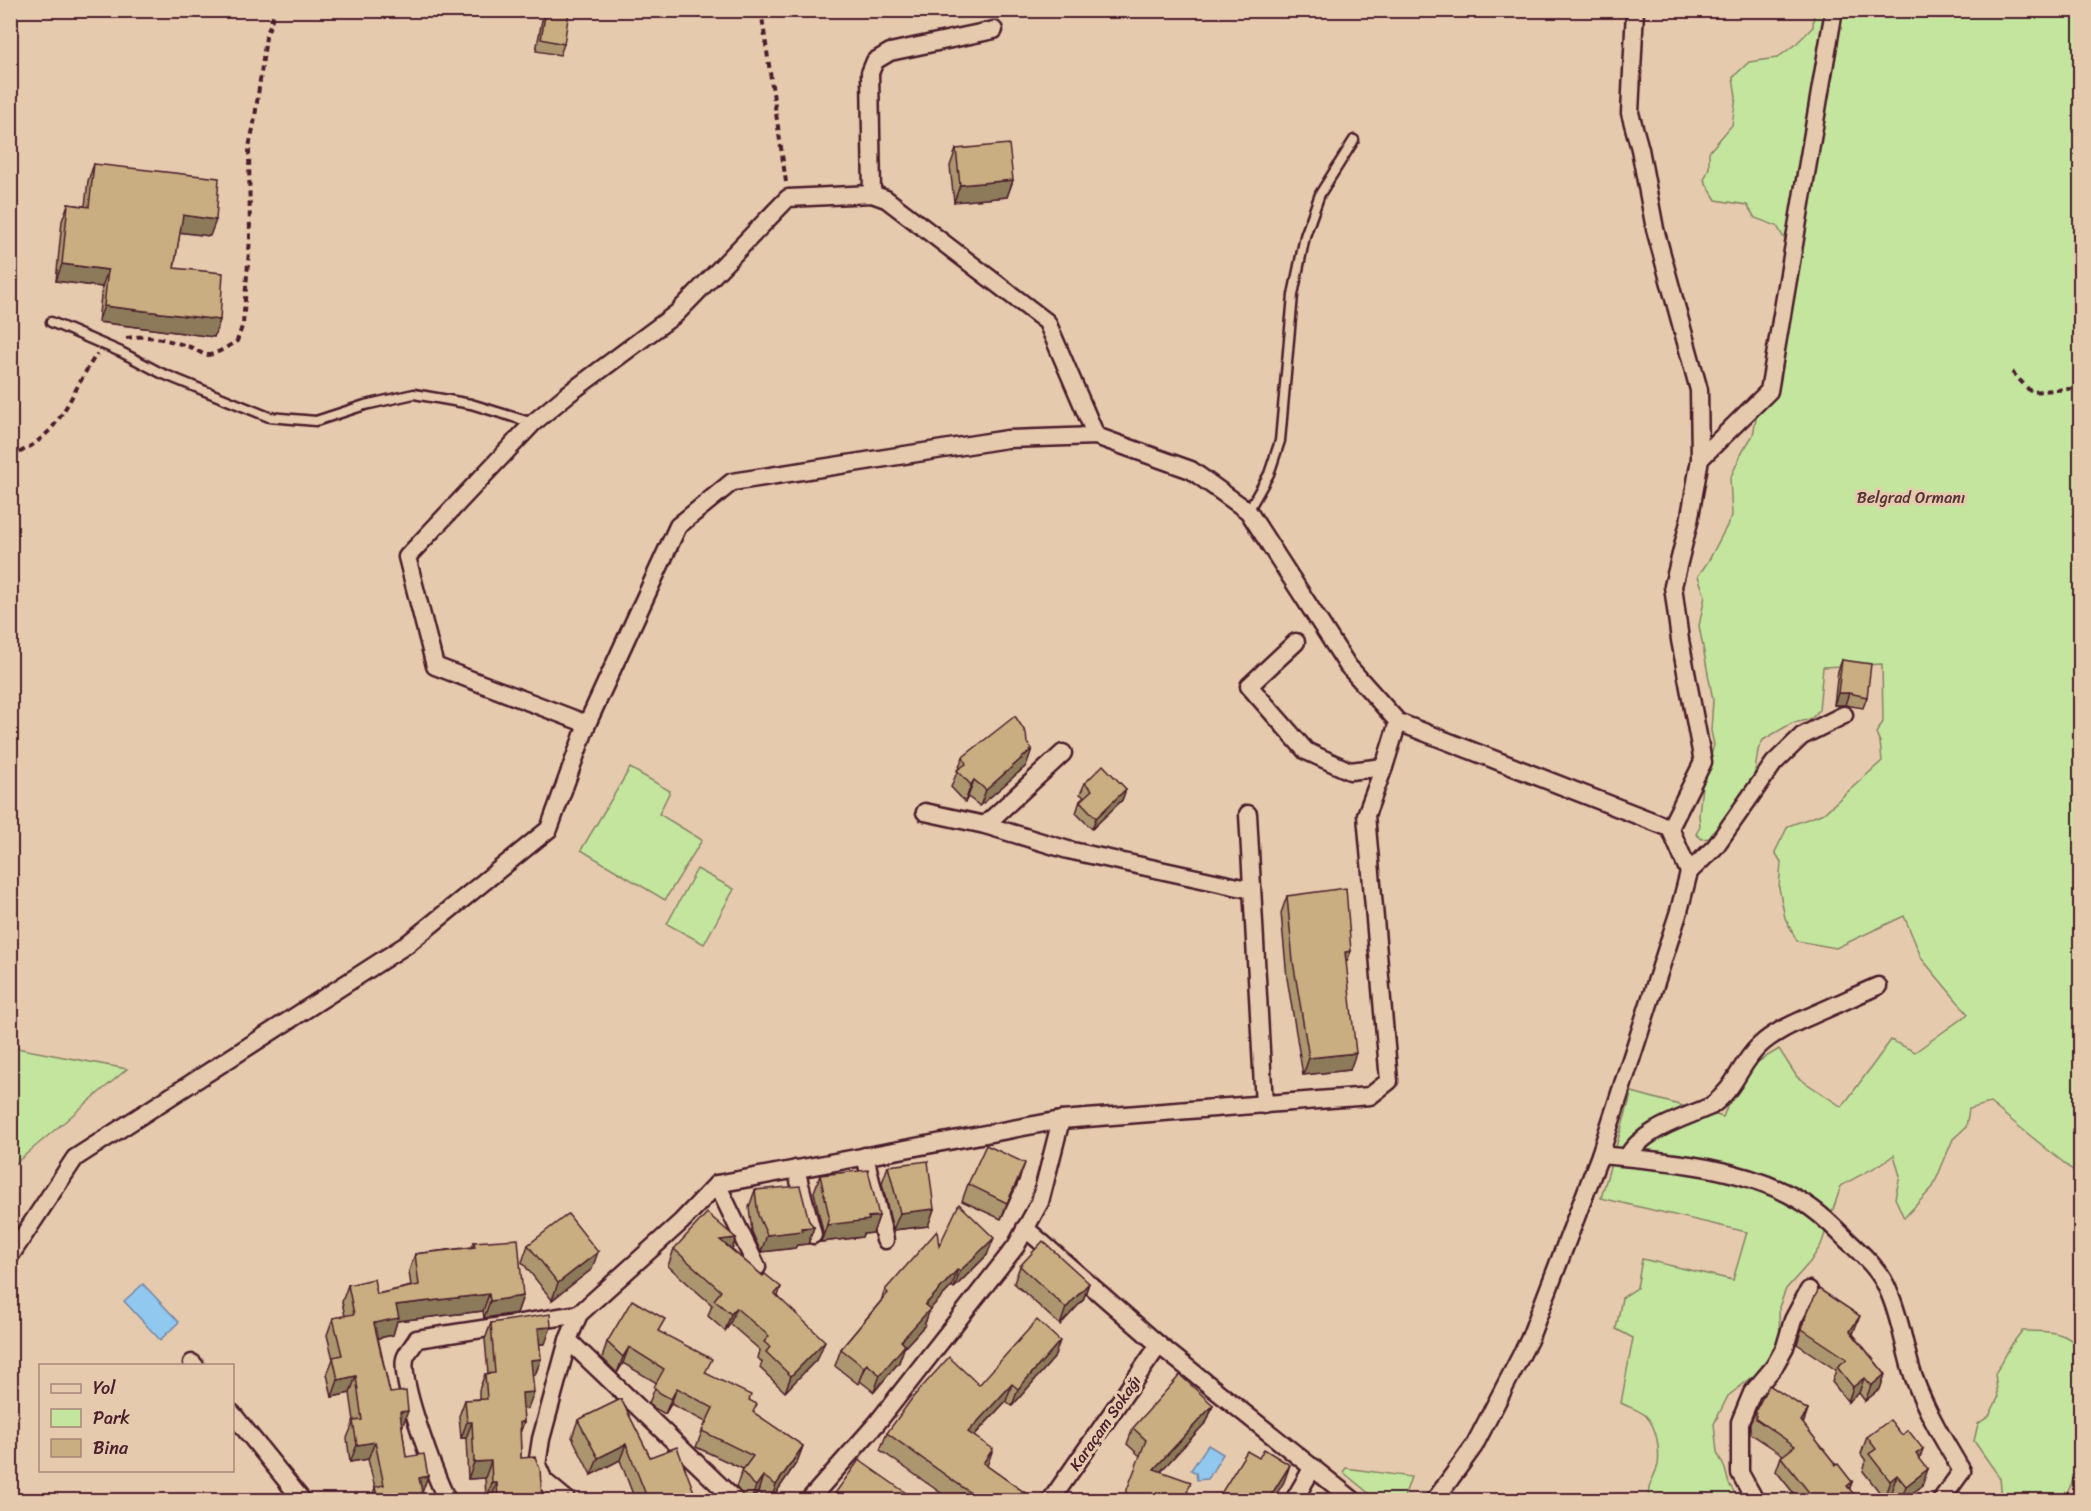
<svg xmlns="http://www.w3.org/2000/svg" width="2091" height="1511" font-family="Sriracha,sans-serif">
	<rect width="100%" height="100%" fill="#e6caae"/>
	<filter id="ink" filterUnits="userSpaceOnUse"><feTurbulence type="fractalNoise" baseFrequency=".0167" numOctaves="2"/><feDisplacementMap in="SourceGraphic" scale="12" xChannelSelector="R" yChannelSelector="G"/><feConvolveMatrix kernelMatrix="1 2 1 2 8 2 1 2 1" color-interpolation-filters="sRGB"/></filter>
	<g filter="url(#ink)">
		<g fill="#c3e59e" stroke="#868264" stroke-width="1.5">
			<path d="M1814 11H2080V1176L1990 1103 1969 1109 1966 1127 1953 1139 1933 1187 1904 1218 1895 1198 1900 1176 1894 1155C1877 1168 1859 1175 1841 1186L1821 1245 1810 1262 1786 1289 1779 1307 1780 1344 1755 1375 1728 1396 1714 1424 1717 1452 1725 1469 1729 1484 1739 1500H1651C1644 1488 1655 1477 1658 1465 1660 1450 1657 1427 1646 1416 1640 1410 1628 1407 1621 1403L1633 1338 1616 1329 1622 1298 1637 1288 1642 1259 1733 1280 1747 1232 1601 1198 1632 1092 1723 1117 1741 1072 1779 1049 1797 1077 1842 1107 1891 1040 1915 1052 1968 1014 1922 959 1904 916 1836 948 1797 941 1785 918 1779 888 1781 862 1775 852 1788 826 1824 813 1882 761 1880 742 1876 733 1883 722 1882 664 1823 667 1819 710 1812 718 1803 721 1792 723 1763 740 1758 750 1754 778 1724 826 1717 829 1710 838 1702 839 1696 834 1700 827 1699 815 1702 785 1714 745 1711 731 1713 700 1699 626 1705 596 1698 576 1709 560 1732 516 1730 479 1741 454 1753 435 1788 245 1777 226 1755 218 1747 205 1716 200 1704 180 1709 168V152L1732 125 1736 97 1733 77 1749 62 1777 58 1797 43 1813 27Z"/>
			<polygon points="630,768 670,791 659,814 702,840 665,900 581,850"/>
			<polygon points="697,869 734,889 704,944 667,924"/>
			<polygon points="11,1047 127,1069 11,1167 10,1047"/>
			<path d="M2022 1331C2045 1331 2064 1330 2080 1348V1469L2076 1474 2064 1500H2002L2000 1478 1974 1441 1978 1424 1989 1416 1998 1398 1995 1374 2012 1344Z"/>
			<polygon points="1346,1468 1411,1477 1403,1500 1377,1500 1343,1472"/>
		</g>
		<g fill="#91c8ef" stroke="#7584a1" stroke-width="1.5">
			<polygon points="143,1284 179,1322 160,1340 124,1301"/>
			<polygon points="1208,1445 1223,1454 1208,1479 1197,1480 1196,1473 1191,1470"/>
		</g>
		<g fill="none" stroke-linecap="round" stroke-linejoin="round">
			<defs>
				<g id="lane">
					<polyline points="51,322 121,352 161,373 269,417 316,421 365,405 414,394 471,404 533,423"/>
					<polyline points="1248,511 1269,474 1280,441 1293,295 1305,236 1320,194 1354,140"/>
				</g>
				<g id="street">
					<polyline points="1635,10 1630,113 1640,149 1655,229 1699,390 1700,459 1689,522 1673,586 1680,640 1703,762 1670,828"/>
					<polyline points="872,194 870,73 875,61 890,52 994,30"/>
					<polyline points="1700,459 1769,391 1834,10"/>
					<polyline points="1296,642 1249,686 1306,751 1350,771 1384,767"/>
					<polyline points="587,724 435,666 407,557 533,423 568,394 677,313 788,198 872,194 886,199 1047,322 1096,436"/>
					<polyline points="925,812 985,825 1068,850 1252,890"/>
					<polyline points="1248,814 1264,1105"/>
					<polyline points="985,825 1063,753"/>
					<polyline points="1689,872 1715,847 1774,763 1802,736 1844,715"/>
					<polyline points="1061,1120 1370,1096 1389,1081 1366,815 1384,767 1398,722"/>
					<path d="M1600 1155C1665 1161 1742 1166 1799 1200 1818 1211 1833 1226 1848 1241 1863 1255 1880 1270 1888 1290 1901 1318 1904 1349 1914 1378 1926 1411 1944 1441 1962 1471L1941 1500"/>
					<polyline points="865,1156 885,1240"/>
					<path d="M1627 1157C1643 1129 1682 1119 1711 1106 1737 1087 1739 1065 1759 1046 1775 1031 1795 1023 1815 1014 1836 1005 1857 995 1878 986"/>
					<polyline points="796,1169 813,1235"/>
					<polyline points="717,1184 757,1267"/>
					<polyline points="1025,1228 1159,1345 1353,1500"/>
					<polyline points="10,1256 75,1158 406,945 549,829 587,724 678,526 732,482 1007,439 1096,436 1191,470 1248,511 1348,666 1398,722 1670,828 1689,872 1679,911 1600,1155 1529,1340 1474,1446 1435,1500"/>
					<polyline points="568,1340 735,1500"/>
					<polyline points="192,1363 195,1366"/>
					<polyline points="232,1413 302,1500"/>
					<path d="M447 1500C435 1475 400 1385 405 1359 406 1353 414 1345 417 1339L579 1314"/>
					<polyline points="567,1500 544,1481 537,1465 541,1439 568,1340 579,1314 681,1222 717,1184 1061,1120 1040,1202 1016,1246 877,1423 809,1500"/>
					<polyline points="1051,1500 1159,1345"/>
					<polyline points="1294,1500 1313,1467"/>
					<polyline points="1755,1500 1740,1473 1740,1422 1752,1393 1774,1367 1785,1347 1793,1320 1809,1290"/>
				</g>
			</defs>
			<use href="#lane" stroke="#4a1f2b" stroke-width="13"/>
			<use href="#street" stroke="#4a1f2b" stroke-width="21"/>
			<g stroke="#4a1f2b" stroke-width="4" stroke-dasharray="6 4.5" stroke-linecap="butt">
				<polyline points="761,10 786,182"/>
				<path d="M126 338C148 334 169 340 190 347 196 349 201 354 207 355 216 355 228 346 237 341L243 324 250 239 249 147 254 124 266 37 275 10"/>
				<polyline points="2012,372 2031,392 2080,388"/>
				<path d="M10 457C23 451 36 444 46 434 65 417 80 377 97 354"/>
			</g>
			<use href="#lane" stroke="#e6caae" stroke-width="8"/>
			<use href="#street" stroke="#e6caae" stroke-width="16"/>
		</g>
		<g fill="#ac966f" stroke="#4a1f2b" stroke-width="1.5">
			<polygon points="545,10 564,44 560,55 536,51 542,20"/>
			<polygon points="956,149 1013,180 1007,197 954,202 950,166"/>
			<polygon points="94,164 210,236 180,232 174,268 220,320 214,337 98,322 102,287 56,281 62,221 68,204 85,206 88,181"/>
			<polygon points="1842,660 1867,697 1863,708 1845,705 1834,705 1838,671"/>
			<polygon points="963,757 1026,766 980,806 968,797 965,802 951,787"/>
			<polygon points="1085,783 1126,789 1122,800 1092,829 1076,813 1080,801 1084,797 1080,794"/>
			<polygon points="1287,896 1351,951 1346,963 1350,1070 1303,1075 1287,978 1281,913"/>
			<polygon points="888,1166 934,1209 928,1226 893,1230 882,1183"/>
			<polygon points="820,1175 879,1216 873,1233 863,1234 862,1237 821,1242 823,1232 814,1192"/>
			<polygon points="1019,1180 1001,1219 962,1201 968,1184"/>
			<polygon points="755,1190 809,1221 814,1227 808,1244 797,1245 795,1248 761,1252 752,1232 749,1207"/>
			<polygon points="736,1238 732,1250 763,1276 781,1287 778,1296 818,1358 785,1392 760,1368 762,1362 758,1358 760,1350 730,1324 725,1331 708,1316 712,1305 668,1266 674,1249"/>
			<polygon points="474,1242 523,1296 517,1313 484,1318 483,1311 397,1321 393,1335 378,1338 390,1393 402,1428 406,1457 422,1493 424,1500 370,1500 375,1488 368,1459 350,1462 347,1438 354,1421 350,1393 332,1397 327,1374 333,1359 327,1335 333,1318 345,1316 342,1302 348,1285 377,1294 411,1286 409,1271 415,1254 472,1247"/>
			<polygon points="528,1245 592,1269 552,1300 522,1262"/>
			<polygon points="939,1246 987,1255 954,1288 952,1286 930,1309 924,1326 904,1348 899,1362 874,1392 860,1381 858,1384 835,1366 841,1349 881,1301 885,1290"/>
			<polygon points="1020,1266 1089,1283 1083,1300 1060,1325 1014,1283"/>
			<polygon points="1808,1309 1854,1331 1853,1334 1885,1374 1880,1389 1865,1401 1859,1393 1848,1402 1832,1382 1836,1370 1797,1344"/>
			<polygon points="491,1323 545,1344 539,1344 541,1359 535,1375 532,1375 528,1408 523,1409 524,1422 520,1433 521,1458 542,1500 491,1500 491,1499 486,1499 485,1478 468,1479 466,1438 461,1438 459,1416 465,1400 479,1399 479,1390 485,1374 488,1374 485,1339"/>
			<polygon points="660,1332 707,1374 749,1400 754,1413 803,1446 797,1462 771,1500 758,1492 751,1500 749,1500 745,1498 736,1487 743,1469 696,1447 706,1422 671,1404 665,1414 654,1408 649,1403 657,1383 623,1363 617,1373 602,1358 607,1342"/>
			<polygon points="1054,1358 1012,1406 1006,1401 974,1436 987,1466 1028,1495 1026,1500 951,1500 880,1450 887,1433"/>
			<polygon points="621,1399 650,1457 697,1500 635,1500 620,1460 591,1475 572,1437 578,1420"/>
			<polygon points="1213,1405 1207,1421 1161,1471 1187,1492 1140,1456 1127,1444 1133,1428"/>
			<polygon points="1756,1410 1808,1410 1803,1424 1836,1465 1852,1482 1849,1490 1859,1500 1799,1500 1776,1471 1781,1457 1783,1455 1750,1433 1750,1424"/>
			<polygon points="1867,1437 1920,1458 1922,1486 1903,1500 1897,1500 1891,1492 1884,1498 1863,1471 1866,1461 1861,1454"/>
		</g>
		<g fill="#8c7a5a" stroke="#4a1f2b" stroke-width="1.5">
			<polygon points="1013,180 1007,197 954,202 960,185"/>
			<polygon points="183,215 216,220 210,236 177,232"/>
			<polygon points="62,264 108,270 102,287 56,281"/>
			<polygon points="104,306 220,320 214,337 98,322"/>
			<polygon points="1838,693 1849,693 1845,705 1834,705"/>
			<polygon points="1032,749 1026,766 980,806 986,790"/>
			<polygon points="974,780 968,797 965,802 971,785"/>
			<polygon points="1126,789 1122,800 1092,829 1096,818"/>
			<polygon points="1351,951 1344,968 1345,952"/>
			<polygon points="1356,1053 1350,1070 1303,1075 1309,1058"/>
			<polygon points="1025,1163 1019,1180 1001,1219 1007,1203"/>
			<polygon points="934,1209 928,1226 893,1230 900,1213"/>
			<polygon points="879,1216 873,1233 863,1234 862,1237 821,1242 827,1225"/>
			<polygon points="814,1227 808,1244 797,1245 795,1248 761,1252 767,1235"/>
			<polygon points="736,1238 730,1255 720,1240"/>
			<polygon points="994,1238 987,1255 954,1288 960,1271"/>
			<polygon points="598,1252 592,1269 552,1300 558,1283"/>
			<polygon points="958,1269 952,1286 930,1309 924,1326 904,1348 899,1362 874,1392 880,1375 925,1305"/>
			<polygon points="1089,1283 1083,1300 1060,1325 1066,1308"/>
			<polygon points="489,1294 483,1311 397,1321 393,1335 368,1340 374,1323 396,1305"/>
			<polygon points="523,1296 517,1313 484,1318 490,1301"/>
			<polygon points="736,1308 730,1324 725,1331 731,1314"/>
			<polygon points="1860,1316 1854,1331 1845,1346 1850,1331"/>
			<polygon points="551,1327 545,1344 532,1344 538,1328"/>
			<polygon points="825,1341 818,1358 785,1392 791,1376"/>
			<polygon points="1060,1341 1054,1358 1012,1406 1018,1389"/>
			<polygon points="629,1347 623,1363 617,1373 623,1357"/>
			<polygon points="541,1359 535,1375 525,1376 531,1360"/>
			<polygon points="867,1364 860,1381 858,1384 864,1367"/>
			<polygon points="1885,1374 1880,1389 1865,1401 1871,1386"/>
			<polygon points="356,1376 350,1393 332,1397 338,1380"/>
			<polygon points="1864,1378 1859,1393 1848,1402 1853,1387"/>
			<polygon points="1012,1384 1006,1401 962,1448 968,1432"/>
			<polygon points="677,1388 671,1404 665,1414 671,1399"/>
			<polygon points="534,1392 528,1408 516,1409 522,1393"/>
			<polygon points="1213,1405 1207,1421 1148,1485 1154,1469"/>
			<polygon points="1808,1410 1803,1424 1801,1421"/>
			<polygon points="408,1411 402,1428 400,1412"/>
			<polygon points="467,1422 472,1422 466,1438 461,1438"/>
			<polygon points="520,1422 524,1422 518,1438"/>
			<polygon points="375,1442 368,1459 350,1462 357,1445"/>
			<polygon points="626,1444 620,1460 591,1475 598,1458"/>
			<polygon points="803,1446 797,1462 771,1500 776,1485"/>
			<polygon points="993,1449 987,1466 983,1463"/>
			<polygon points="1923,1449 1917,1466 1916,1454"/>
			<polygon points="491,1461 485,1478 468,1479 474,1462"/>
			<polygon points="1290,1465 1284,1482 1273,1500 1268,1500"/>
			<polygon points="1928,1469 1922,1486 1903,1500 1901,1500 1906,1486"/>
			<polygon points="1897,1475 1891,1492 1884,1498 1890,1481"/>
			<polygon points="428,1476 422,1493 419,1478"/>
			<polygon points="763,1476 758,1492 751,1500 756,1486"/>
			<polygon points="1852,1482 1847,1496 1847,1486"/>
			<polygon points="492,1483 497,1483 491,1499 486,1499"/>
			<polygon points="675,1496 673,1500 664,1500"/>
		</g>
		<g fill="#c8ae81" stroke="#4a1f2b" stroke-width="1.5">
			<polygon points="546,10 557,10 569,12 564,44 541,39"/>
			<polygon points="1009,144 1013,180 960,185 956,149"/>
			<polygon points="94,164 219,178 216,220 183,215 174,268 223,273 220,320 104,306 108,270 62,264 68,204 89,207"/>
			<polygon points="1842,660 1871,664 1867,697 1849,693 1838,693"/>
			<polygon points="1015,716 1026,733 1027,743 1032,749 986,790 974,780 971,785 957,770 966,764 963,757"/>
			<polygon points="1103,765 1126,789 1096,818 1080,801 1092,790 1085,783"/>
			<polygon points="1346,888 1351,951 1345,952 1356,1053 1309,1058 1293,961 1287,896"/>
			<polygon points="986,1145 1025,1163 1007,1203 968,1184"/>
			<polygon points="928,1161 934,1209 900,1213 888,1166"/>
			<polygon points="868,1170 879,1216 868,1217 869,1220 827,1225 829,1216 820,1175"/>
			<polygon points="800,1186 809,1221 814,1227 801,1228 802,1231 767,1235 758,1215 755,1190"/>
			<polygon points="959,1204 994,1238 960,1271 958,1269 925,1305 930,1309 901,1341 905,1345 880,1375 867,1364 864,1367 841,1349 888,1293 885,1290 937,1231 939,1246"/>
			<polygon points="707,1213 736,1238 720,1240 763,1276 765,1274 781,1287 775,1294 825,1341 791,1376 766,1352 770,1347 764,1342 769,1336 736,1308 731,1314 714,1300 721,1291 674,1249"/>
			<polygon points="568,1214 598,1252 558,1283 528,1245"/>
			<polygon points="518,1239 523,1296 490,1301 489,1294 396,1305 399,1318 374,1323 390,1393 406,1391 408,1411 400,1412 406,1457 424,1454 428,1476 419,1478 424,1500 378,1500 375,1487 384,1485 375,1442 357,1445 353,1421 362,1420 356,1376 338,1380 333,1357 342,1355 333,1318 354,1314 348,1285 374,1279 377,1294 419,1285 415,1254 475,1247 474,1242"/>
			<polygon points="1043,1241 1089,1283 1066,1308 1020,1266"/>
			<polygon points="1819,1289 1860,1316 1850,1331 1885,1374 1871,1386 1864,1378 1853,1387 1837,1367 1847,1359 1802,1329 1808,1309"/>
			<polygon points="632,1300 665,1319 658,1331 712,1359 705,1373 751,1395 749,1400 757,1404 753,1412 803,1446 776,1485 763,1476 756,1486 751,1482 742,1471 753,1456 702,1431 713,1408 677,1388 671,1399 660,1393 654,1387 664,1369 629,1347 623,1357 607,1342"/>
			<polygon points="550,1314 551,1327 538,1328 541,1359 531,1360 534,1392 522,1393 524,1422 520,1422 521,1458 535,1457 540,1469 542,1500 498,1500 497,1483 492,1483 491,1461 474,1462 472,1422 467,1422 465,1400 487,1399 485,1374 495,1373 491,1323"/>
			<polygon points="1037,1320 1060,1341 1018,1389 1012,1384 968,1432 993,1449 983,1463 1028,1495 1024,1500 963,1500 969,1492 887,1433 913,1397 949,1357 979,1385"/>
			<polygon points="1180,1375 1213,1405 1154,1469 1191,1482 1187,1492 1201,1497 1199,1500 1123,1500 1146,1440 1133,1428"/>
			<polygon points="1769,1385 1808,1410 1801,1421 1836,1465 1838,1464 1852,1482 1847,1486 1859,1500 1815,1500 1781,1457 1795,1446 1756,1419 1756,1410"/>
			<polygon points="621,1399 650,1457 677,1447 697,1500 677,1500 675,1496 664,1500 648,1500 626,1444 598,1458 578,1420"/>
			<polygon points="1890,1420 1902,1435 1908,1430 1923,1449 1916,1454 1928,1469 1906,1486 1897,1475 1890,1481 1869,1454 1876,1449 1867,1437"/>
			<polygon points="1264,1449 1290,1465 1268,1500 1217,1500 1247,1451 1259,1458"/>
			<polygon points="859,1460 916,1500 833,1500 831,1499"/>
			<polygon points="726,1492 731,1500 711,1500"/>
			<polygon points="568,1496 572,1500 564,1500"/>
		</g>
	</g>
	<g text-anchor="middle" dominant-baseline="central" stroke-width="6" stroke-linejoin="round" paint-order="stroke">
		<g font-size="16" fill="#563336" stroke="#e6caae">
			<text x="1911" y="497">Belgrad Ormanı</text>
		</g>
		<g font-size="16" fill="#4a1f2b" stroke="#e6caae">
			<text transform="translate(1105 1423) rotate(-55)">Karaçam Sokağı</text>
		</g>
	</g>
	<rect width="2091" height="1511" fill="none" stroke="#e6caae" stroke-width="36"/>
	<rect x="18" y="18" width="2055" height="1475" fill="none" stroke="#4a1f2b" stroke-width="2" filter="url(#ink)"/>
	<rect x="39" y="1364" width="195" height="108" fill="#e6caae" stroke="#a8867a" stroke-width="1.5"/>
	<rect x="51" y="1384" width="30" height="9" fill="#e6caae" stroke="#a8867a" stroke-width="1.5"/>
	<text x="93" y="1394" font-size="18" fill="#4a1f2b">Yol</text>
	<rect x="51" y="1409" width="30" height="18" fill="#c3e59e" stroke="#a8867a" stroke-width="1.5"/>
	<text x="93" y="1424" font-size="18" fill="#4a1f2b">Park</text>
	<rect x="51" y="1439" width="30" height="18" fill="#c8ae81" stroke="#a8867a" stroke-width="1.5"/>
	<text x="93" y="1454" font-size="18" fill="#4a1f2b">Bina</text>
</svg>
